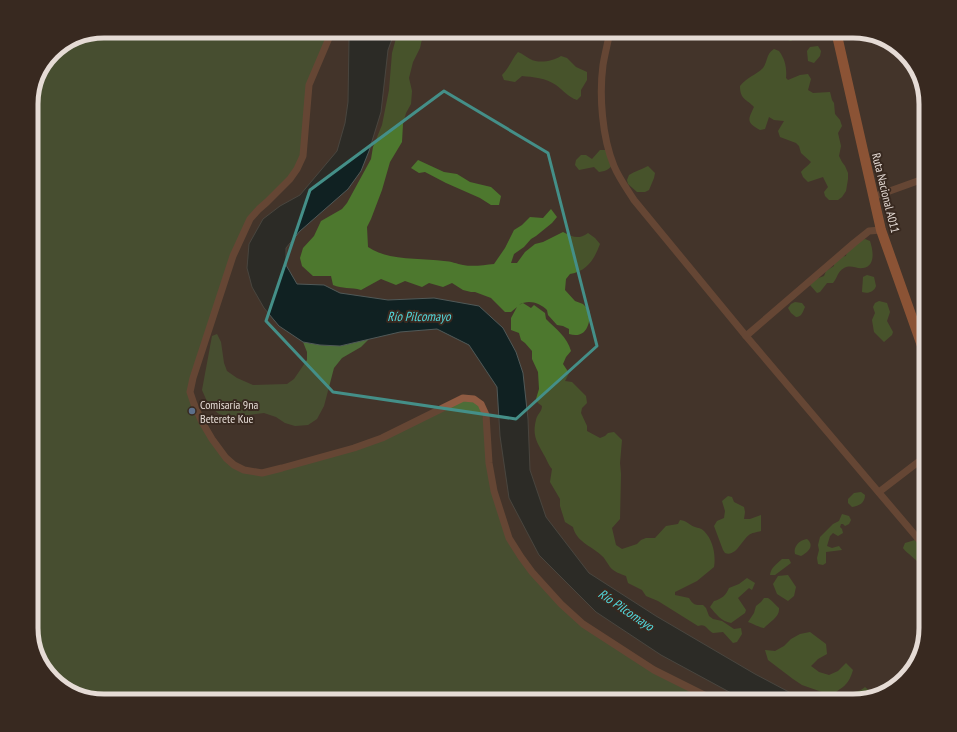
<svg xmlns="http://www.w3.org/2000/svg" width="957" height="732" font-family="'PT Sans Narrow',sans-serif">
	<rect width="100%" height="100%" fill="#43342a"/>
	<g fill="#4d6d38">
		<polygon points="104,31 332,31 309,85 303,156 297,169 259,209 233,256 190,392 202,422 234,465 262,473 354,448 463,398 481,404 489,463 509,538 561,604 612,643 716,701 103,701 59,686 39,661 31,633 31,99 38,72 56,49"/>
		<polygon points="217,334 221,342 224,363 227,371 237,378 253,385 287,384 294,379 307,360 307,352 303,342 320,345 340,346 369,339 361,347 342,358 334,368 324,406 317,419 308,425 295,426 285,423 276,417 264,413 233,417 219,414 209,406 202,390 212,336"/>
	</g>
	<g fill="#4d782e">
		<path d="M398 31H436L430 36 422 39 420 48 413 62 409 78 412 91 411 104 406 113 403 124 402 142 390 162 382 190 371 219 367 227 368 247C388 261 421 258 444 261 451 261 457 264 463 265 473 267 484 265 494 264L505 248 514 230 522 225 530 217 543 218 551 209 557 217 552 223 536 236 531 239 524 247 514 254 511 263H517L525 252 535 244 543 242 563 232C573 237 578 240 588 233L595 238 600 244C594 260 587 271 570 274L566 279 565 290 575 301 583 304 590 311C590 325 586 339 569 334V329L563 326 557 325 548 315 547 310C540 303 528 299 519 305L523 303 531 308 534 305 545 313 546 319C556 329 567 337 571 351L566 357 563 364 569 373 565 381 572 382 586 396 587 403 582 408 581 413 587 426V431L600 438 605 436 608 433 614 432 622 440 620 463 621 474 620 519 612 528 616 545 622 549 637 544 641 540 646 538H655L666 526 678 524 680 520C688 521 689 525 695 527 698 528 701 528 704 531 713 540 716 555 714 567L697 581 675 592V595L689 598C693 605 695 605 703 605L706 608 709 616 713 619 722 621 734 629 741 628 742 634 737 642 733 643 723 632 713 633C707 630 706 623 698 626L658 601 646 596 642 590 628 583 626 576C621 574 614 572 610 567 607 563 605 558 601 555 591 546 576 541 573 527L565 522 560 506V499L550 482 552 469C548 464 547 460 544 455 537 442 532 436 536 420 537 414 542 412 542 406L538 403 536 399 539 389 538 372 532 359V351L525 343 521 340 519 333 511 330V318L517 307 511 312H505L491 298 475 292H471L463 290 452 283 443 287 429 283 422 287 405 281 396 285 381 279 361 290C351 287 342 289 333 285L331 276H313L302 266 300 258 303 248 314 236 321 221 342 209 347 203 371 159 373 147 382 125 389 90 392 53Z"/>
		<path d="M784 31H818C811 43 807 38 797 35L791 41 788 40 783 35Z"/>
		<polygon points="818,46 821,51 820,56 814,63 808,61 807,51 810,47"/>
		<path d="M774 49 779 51C785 59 787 68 786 78L788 80 800 75 808 74 811 79 808 90 813 93 830 92 832 100 834 103 835 114 840 120 842 126 838 133 841 146 839 156 842 162 845 166 848 173V179L846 191 842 197 838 200H829L825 196 824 192 828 187 823 177 808 182 803 177 801 172C804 168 808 166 811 162L801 153 799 146 796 143 780 137 778 131 784 121 774 120 769 117 765 129 760 130C746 122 748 120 754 107 747 99 740 100 740 86 747 77 756 75 763 68 768 61 766 54 774 49Z"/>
		<path d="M518 52C523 54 525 56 530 59 539 64 553 61 561 56L567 58 576 67 587 72V80L581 90V96L577 100C568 97 563 90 556 85 546 78 533 77 522 76L515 82 504 80 502 75C509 68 512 59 518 52Z"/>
		<path d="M600 150H606L614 162C610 169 607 171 599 172L594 167 579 170 575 165 576 160 581 155H586L592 159Z"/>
		<polygon points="418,160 444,172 457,174 470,182 491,187 501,196 499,205 491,205 480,198 446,183 425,172 419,173 411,168"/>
		<path d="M648 166 655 173 654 178 649 190 645 192H637L628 184 627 180 629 175C635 171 641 170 648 166Z"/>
		<path d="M865 239 870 241C873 250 876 266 863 268 856 269 851 264 844 268 837 272 838 277 833 283H827L820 292 817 293 810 285 816 279 824 276 826 271 834 266V261L839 257 846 256 847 250 862 240Z"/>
		<path d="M867 275 874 277 876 286C874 292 868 294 862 292L863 277Z"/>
		<polygon points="879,301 887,303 890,312 887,321 893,332 892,335 884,342 874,332 872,320 875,313 873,307 875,303"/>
		<path d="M795 302 802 303 805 307C803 311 802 317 796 317L791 313 788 308 791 304Z"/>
		<path d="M861 492 865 495C865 503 859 506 852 507L848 503V499L854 493Z"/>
		<path d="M728 496 732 497 734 502 744 507 745 512 744 519H750L761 515V531C757 532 751 533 749 535 741 541 736 557 725 553L723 550 714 526 717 521 724 518 725 511 722 501Z"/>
		<polygon points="842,514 849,516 851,520 849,524 845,526 843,524 841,524 840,527 842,529 843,533 838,536 833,533 830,536 827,546 832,548 839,546 842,550 826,552 826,563 823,565 818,564 817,558 819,550 818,545 820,537 833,524 839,521"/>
		<path d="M807 539C815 546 808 552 801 556L795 554C793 547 799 540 807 539Z"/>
		<path d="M915 540 926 548V602H925L921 599C919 592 921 586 918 579 919 577 922 573 922 570 923 563 907 554 903 548L905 543Z"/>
		<path d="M782 559H789L791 563 775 575H770C771 567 777 564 782 559Z"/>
		<polygon points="788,575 796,587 794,596 788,601 777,594 773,584 778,576"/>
		<path d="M747 578 755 583 752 590 749 588 738 598 746 610 745 613 731 623C721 621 716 614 710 607L714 601C722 599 726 595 729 588L739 584Z"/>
		<path d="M764 598H768C773 601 775 605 779 608 780 617 769 622 764 628 761 628 751 623 748 622L754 613 756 606 761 602Z"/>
		<path d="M810 632 826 644 827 654 818 659 811 666 819 672 829 675 838 671 846 663 853 670C849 683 846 685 836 692 844 693 858 694 865 687L876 696 853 701H835L822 692 802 685 793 679 768 660 765 650 775 651 784 646 791 639 800 634Z"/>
	</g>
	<polygon fill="#102122" stroke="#505958" points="353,31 395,31 388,50 381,112 369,151 361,171 348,189 300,231 286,248 286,265 297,284 324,285 340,293 388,300 434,298 479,306 503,328 516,352 523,373 528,419 530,470 546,517 589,573 656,616 755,674 806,701 746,701 661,655 596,612 539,555 509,498 500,436 497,387 469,345 437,329 400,332 340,346 320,345 303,342 279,326 264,308 252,287 247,268 249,244 263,219 280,206 300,195 337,151 345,123 348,102 349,40"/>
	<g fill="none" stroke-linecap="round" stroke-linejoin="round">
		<g stroke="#8f5b42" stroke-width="7">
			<polyline points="332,31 309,85 303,156 297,169 290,179 267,202 259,209 250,219 233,256 193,378 190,392 194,404 202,422 212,439 226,458 234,465 244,470 262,473 282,468 354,448 382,438 463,398 474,399 481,404 486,415 489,463 494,491 509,538 521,557 532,572 561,604 583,624 654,670 716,701"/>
			<path d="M610 31C608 42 605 53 603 65 599 95 602 137 614 166 619 178 627 189 634 200L746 336 926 548"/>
			<polyline points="873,197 926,178"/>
			<polyline points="746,336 854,243 869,231 881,230"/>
			<polyline points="879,492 926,456"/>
		</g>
		<polyline stroke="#e37943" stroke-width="10" points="836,31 881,230 926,357"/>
	</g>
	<path d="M0 0H957V732H0ZM444 91 548 153 597 346 516 419 333 392 266 321 310 190Z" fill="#43342a" fill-opacity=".55" fill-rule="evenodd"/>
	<path fill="none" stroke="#448f88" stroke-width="3" stroke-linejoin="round" d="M444 91 548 153 597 346 516 419 333 392 266 321 310 190Z"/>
	<circle fill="#5c6f8a" stroke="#382920" stroke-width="1.5" cx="192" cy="411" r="4"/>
	<g text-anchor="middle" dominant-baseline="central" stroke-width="4" stroke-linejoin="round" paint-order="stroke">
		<g font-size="12" fill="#e5dbd5" stroke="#382920">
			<text transform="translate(886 193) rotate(76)">Ruta Nacional A011</text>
		</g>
		<g font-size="12" fill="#e5dbd5" stroke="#382920" text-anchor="start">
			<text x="200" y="404">Comisaría 9na<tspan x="200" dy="14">Beterete Kue</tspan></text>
		</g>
		<g font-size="13" font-style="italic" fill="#52d9dd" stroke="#382920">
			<text x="419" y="316">Río Pilcomayo</text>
			<text transform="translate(626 610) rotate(34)">Río Pilcomayo</text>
		</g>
	</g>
	<path d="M0 0H957V732H0ZM104 38H853A66 66 0 0 1 919 104V628A66 66 0 0 1 853 694H104A66 66 0 0 1 38 628V104A66 66 0 0 1 104 38Z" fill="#382920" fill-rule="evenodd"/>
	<path fill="none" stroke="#e5dbd5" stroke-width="5" d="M104 38H853A66 66 0 0 1 919 104V628A66 66 0 0 1 853 694H104A66 66 0 0 1 38 628V104A66 66 0 0 1 104 38Z"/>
</svg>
